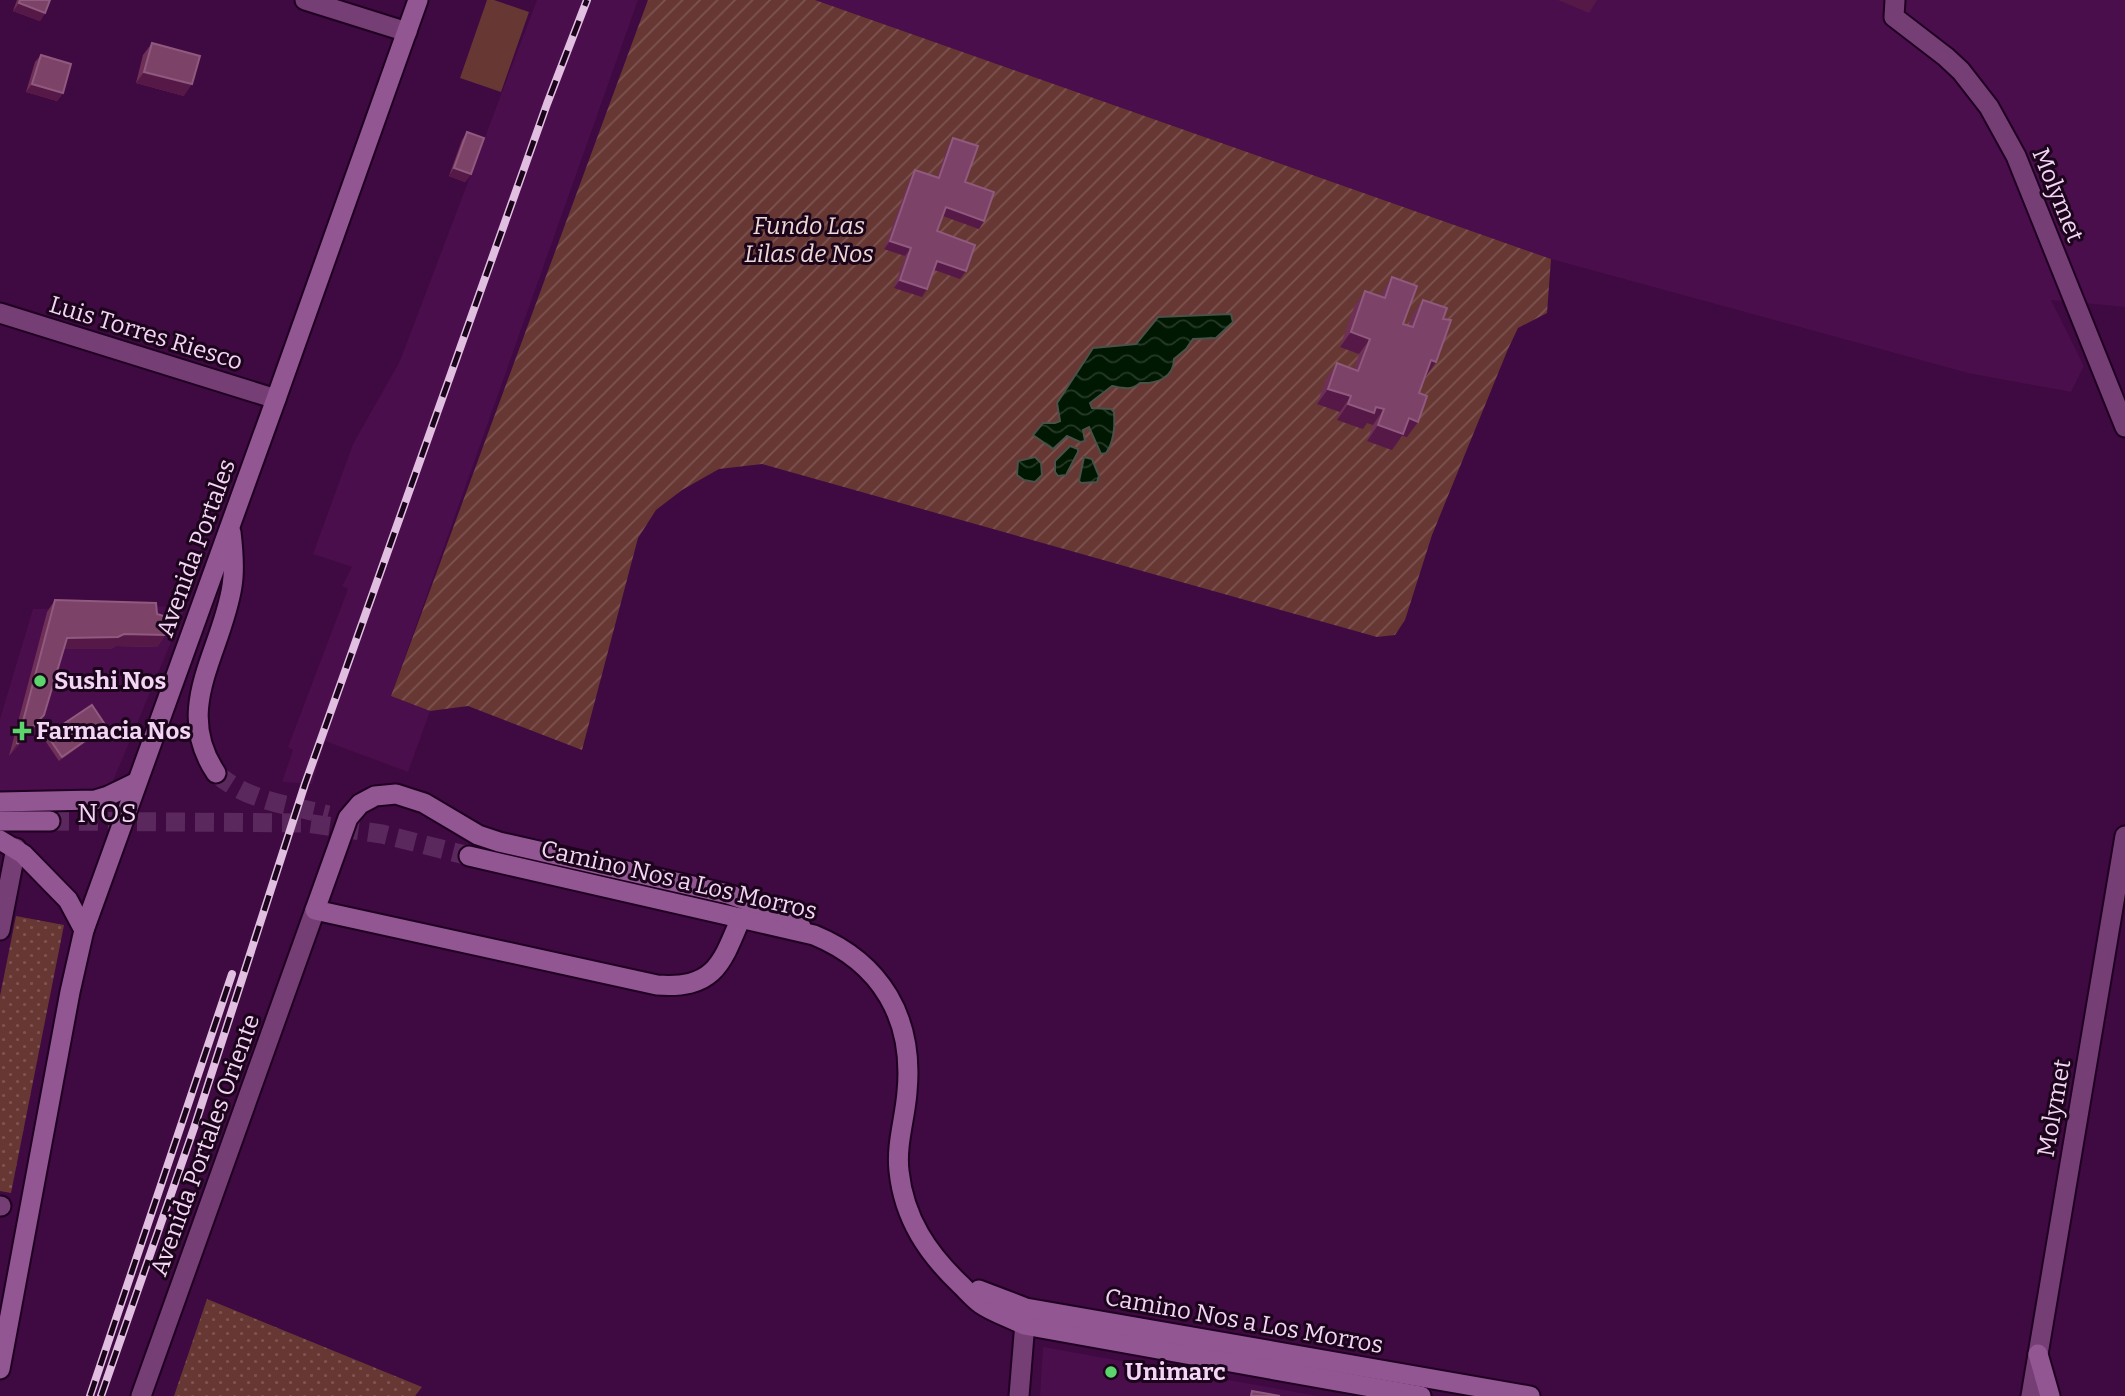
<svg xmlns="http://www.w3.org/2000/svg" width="2125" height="1396" font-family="Bitter,serif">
	<defs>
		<pattern id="grass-dots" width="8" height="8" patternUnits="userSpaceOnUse" patternTransform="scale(1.75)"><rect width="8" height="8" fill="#673833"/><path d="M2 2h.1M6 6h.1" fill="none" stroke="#7d5451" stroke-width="1.8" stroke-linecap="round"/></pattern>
		<pattern id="garden-furrows" width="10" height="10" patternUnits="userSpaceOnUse" patternTransform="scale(1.75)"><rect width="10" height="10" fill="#673833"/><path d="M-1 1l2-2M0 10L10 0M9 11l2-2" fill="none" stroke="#7d5451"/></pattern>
		<pattern id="water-waves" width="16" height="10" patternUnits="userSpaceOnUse" patternTransform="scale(1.75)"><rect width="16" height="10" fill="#001801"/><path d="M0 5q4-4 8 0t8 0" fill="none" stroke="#263927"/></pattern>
	</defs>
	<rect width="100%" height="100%" fill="#3f0941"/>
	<g fill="#4a0e4c">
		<polygon points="537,0 638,0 391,696 430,711 408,772 325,741 312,784 282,782 293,750 288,747 348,589 342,586 352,567 313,554 353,444 400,361"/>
		<polygon points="815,0 2125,0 2125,307 2051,300 2084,366 2071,392 1968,373 1551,259"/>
		<polygon points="186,606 113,781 100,789 0,791 0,719 33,609"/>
		<polygon points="1043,1347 1318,1396 1040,1396"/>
	</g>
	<g fill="url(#grass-dots)">
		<polygon points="16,916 64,925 11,1193 0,1191 0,996"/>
		<polygon points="207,1299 422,1387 415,1396 174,1396"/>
	</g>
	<polygon fill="url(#garden-furrows)" points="648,0 815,0 1551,259 1547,313 1518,328 1508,349 1432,535 1405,620 1395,635 1377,637 762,464 719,469 682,490 656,510 638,538 582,750 468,706 430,711 391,696"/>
	<polygon fill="#673833" points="487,0 494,0 529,12 501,92 460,78"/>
	<g fill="url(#water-waves)" stroke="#4a514a" stroke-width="2">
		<path d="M1231 314 1233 322 1216 338 1193 339 1186 349 1174 359C1174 378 1156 384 1140 383 1131 391 1123 388 1112 386L1090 403 1092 408 1111 409 1114 412C1115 425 1114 442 1106 453L1101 454 1089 427 1083 430 1085 441 1080 442 1067 436 1053 449 1033 435 1043 423H1055L1060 421 1057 403 1093 348 1136 344 1158 317Z"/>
		<polygon points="1070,446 1078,449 1078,452 1066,475 1058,476 1055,472 1055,461"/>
		<polygon points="1035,457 1041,463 1042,475 1035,482 1024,480 1017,475 1018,461"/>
		<polygon points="1084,457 1092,459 1099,476 1097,482 1081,483 1079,481"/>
	</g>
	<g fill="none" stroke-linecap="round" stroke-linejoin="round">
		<g stroke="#5a285c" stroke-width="19" stroke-dasharray="19 10" stroke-linecap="butt">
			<path d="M216 773C246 801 290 805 328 815"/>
			<polyline points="50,821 306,823 382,834 469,856"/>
		</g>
		<defs>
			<g id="minor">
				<polyline points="1895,0 1894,17 1946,57 1961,71 1989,107 2016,156 2125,427"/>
				<polyline points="0,313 276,399"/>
				<polyline points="0,930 16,848"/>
				<polyline points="0,1206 1,1206"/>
				<polyline points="141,1396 315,910"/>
				<polyline points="1019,1396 1026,1310"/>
				<polyline points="2031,1396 2125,836"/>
			</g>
			<polyline id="tertiary" points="305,0 407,32"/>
			<g id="secondary">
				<path d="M216 773C172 708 222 652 232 586 235 568 233 549 231 532"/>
				<polyline points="0,802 95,800 108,796 137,782"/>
				<polyline points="0,821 50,821"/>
				<polyline points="0,840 23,854 68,900 84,930"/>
				<path d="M469 856 814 935C882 963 914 1019 907 1092 905 1119 896 1144 899 1171 904 1219 928 1254 962 1286 968 1292 974 1299 981 1304 994 1313 1011 1318 1024 1325L1421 1396"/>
				<path d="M740 920C721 966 713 989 657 985L315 910 348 818 360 804 375 796 396 794 424 803 478 835 499 842 728 894 774 910 801 927"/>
				<polyline points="979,1290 1026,1308 1530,1396"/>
				<polyline points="2038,1354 2050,1396"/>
				<polyline points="0,1369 70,992 84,930 276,399 418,0"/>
			</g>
		</defs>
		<use href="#minor" stroke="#200022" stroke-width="23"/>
		<use href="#tertiary" stroke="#200022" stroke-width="23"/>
		<use href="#secondary" stroke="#200022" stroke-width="23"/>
		<use href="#minor" stroke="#753f76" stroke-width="19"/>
		<use href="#tertiary" stroke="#753f76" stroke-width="19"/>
		<use href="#secondary" stroke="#925693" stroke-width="19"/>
		<defs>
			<g id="rail">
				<polyline points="90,1396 232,974"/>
				<polyline points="101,1396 194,1128 305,784 547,104 587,0"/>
			</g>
		</defs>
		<use href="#rail" stroke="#e1bfe1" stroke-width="8"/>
		<use href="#rail" stroke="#1a051b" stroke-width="5" stroke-dasharray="16" stroke-linecap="butt"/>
	</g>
	<g fill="#6f3057">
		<polygon points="17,0 50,0 45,13 40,21 13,11"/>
		<polygon points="152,43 184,96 136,83 143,55"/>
		<polygon points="41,55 63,93 57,101 26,92 35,62"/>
		<polygon points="467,132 471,174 465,182 449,176 462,140"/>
		<polygon points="953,138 965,182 984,221 979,229 943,216 937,231 966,271 960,279 934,270 922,297 894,288 905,256 884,249 910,178 915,170 937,177 948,146"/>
		<polygon points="1392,277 1403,324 1408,326 1412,315 1423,300 1443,319 1436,362 1424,378 1419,393 1418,422 1407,437 1402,436 1392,450 1367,441 1373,425 1367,423 1363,429 1337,420 1340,412 1317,404 1326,379 1337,363 1354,369 1359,354 1340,347 1354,307 1365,291 1380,296"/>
		<polygon points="55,600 157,614 165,635 157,647 116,646 110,649 64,649 35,727 9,756 47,612"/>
		<polygon points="103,730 59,761 44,739 47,735"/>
	</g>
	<g fill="#561947">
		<polygon points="1558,0 1597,0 1589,13"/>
		<polygon points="19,3 45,13 40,21 13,11"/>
		<polygon points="144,72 192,84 184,96 136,83"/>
		<polygon points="32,84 63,93 57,101 26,92"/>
		<polygon points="454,168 471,174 465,182 449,176"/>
		<polygon points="946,207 984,221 979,229 940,215"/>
		<polygon points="890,241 911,248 905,256 884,249"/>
		<polygon points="937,261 966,271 960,279 932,269"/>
		<polygon points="900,280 927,289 922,297 894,288"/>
		<polygon points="1351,332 1370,339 1359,354 1340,347"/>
		<polygon points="1431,360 1436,362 1425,378 1420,376"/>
		<polygon points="1328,389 1351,396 1340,412 1317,404"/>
		<polygon points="1348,404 1376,407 1384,409 1373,425 1367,423 1363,429 1337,420"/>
		<polygon points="1409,418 1418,422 1407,437 1402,436 1392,450 1367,441 1378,425"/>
		<polygon points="124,634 165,635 157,647 116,646 110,649 59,649 67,638"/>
		<polygon points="44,715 35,727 9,756 17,744"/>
		<polygon points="106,726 103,730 59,761 62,757"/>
	</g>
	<g fill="#7d4268" stroke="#90597e" stroke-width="2">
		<polygon points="20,0 50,0 45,13 19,3"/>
		<polygon points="152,43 200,56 192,84 144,72"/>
		<polygon points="41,55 71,64 63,93 32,84"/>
		<polygon points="467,132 484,138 471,174 454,168"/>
		<polygon points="953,138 978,146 965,182 994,192 984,221 946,207 937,231 975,245 966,271 937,261 927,289 900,280 911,248 890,241 915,170 939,178"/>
		<polygon points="1392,277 1417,286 1403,324 1413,327 1423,300 1447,308 1443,319 1451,320 1436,362 1431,360 1419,393 1427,396 1418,422 1409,418 1403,434 1378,425 1384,409 1376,407 1374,413 1348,404 1351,396 1328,389 1337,363 1358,371 1370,339 1351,332 1365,291 1385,298"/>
		<polygon points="55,600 156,603 157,614 170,618 165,635 124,634 118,637 67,638 44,715 17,744"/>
		<polygon points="92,705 106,726 62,757 47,735"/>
		<polygon points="1252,1391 1280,1396 1251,1396"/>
	</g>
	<g fill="#5cd56d" stroke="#1a051b" stroke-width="2.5">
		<circle cx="40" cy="681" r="7"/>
		<path d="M18.5 720.5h7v7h7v7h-7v7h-7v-7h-7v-7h7z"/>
		<circle cx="1111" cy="1372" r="7"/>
	</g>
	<g text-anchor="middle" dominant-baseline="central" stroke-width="6" stroke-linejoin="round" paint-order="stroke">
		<g font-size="24" fill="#f5d5f5" stroke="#1a051b">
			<text transform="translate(2058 195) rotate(68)">Molymet</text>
			<text transform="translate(146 333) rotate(17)">Luis Torres Riesco</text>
			<text transform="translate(196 548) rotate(-70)">Avenida Portales</text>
			<text transform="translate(679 880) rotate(13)">Camino Nos a Los Morros</text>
			<text transform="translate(2054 1108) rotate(-80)">Molymet</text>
			<text transform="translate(205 1145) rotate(-70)">Avenida Portales Oriente</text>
			<text transform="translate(1244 1321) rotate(10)">Camino Nos a Los Morros</text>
		</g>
		<g font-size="24" font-style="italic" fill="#f0d8d5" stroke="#1a051b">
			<text x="809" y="226">Fundo Las<tspan x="809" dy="28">Lilas de Nos</tspan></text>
		</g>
		<g font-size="24" font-weight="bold" fill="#f5d5f5" stroke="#1a051b" text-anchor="start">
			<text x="54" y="681">Sushi Nos</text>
			<text x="36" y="731">Farmacia Nos</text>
			<text x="1125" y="1372">Unimarc</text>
		</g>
		<g font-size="26" letter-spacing="2" fill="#f5d5f5" stroke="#1a051b">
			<text x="108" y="813">NOS</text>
		</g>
	</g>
</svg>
